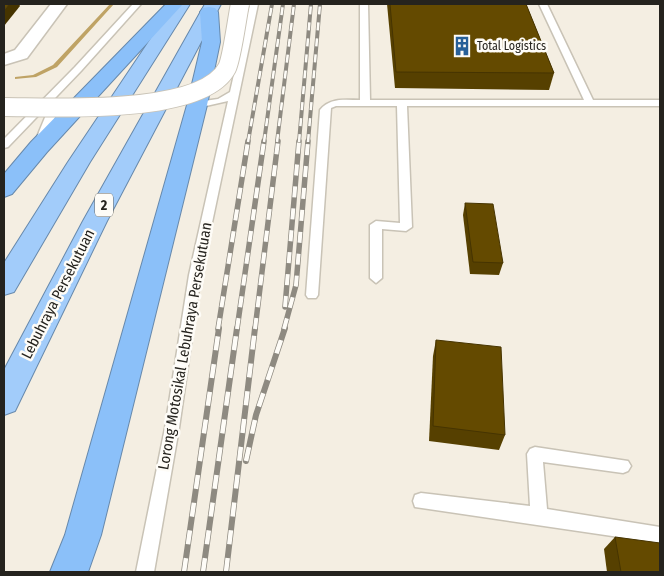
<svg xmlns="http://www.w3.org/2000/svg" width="664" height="576" font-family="'Fira Sans Condensed',sans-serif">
	<rect width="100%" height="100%" fill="#f4eee2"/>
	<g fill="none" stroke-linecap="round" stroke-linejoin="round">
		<polygon fill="#bfa365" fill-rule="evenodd" points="110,4 114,4 57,67 36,77 15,79 15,77 33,75 53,65"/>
		<defs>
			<g id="service">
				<polygon points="133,4 141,4 81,71 8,147 4,148 4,139 75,67"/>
				<polygon points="250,4 258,4 201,275 179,428 154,572 136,572 165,428 189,275 228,101 197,108 192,105 197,102 218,99 230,92"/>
				<path d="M360 4H368L370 100H584L539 4H547L593 100H660V106H407L412 227 406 231 382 229V278L376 283 370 278V225L376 221 400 223 397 106H336L331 108 318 295 316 298H308L306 295 320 110C330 97 346 100 360 100Z"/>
				<polygon points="56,100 61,103 44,144 43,146 35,146 34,144 51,103"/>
				<polygon points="535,447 628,461 631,466 628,471 623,473 543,462 547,509 660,527 660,543 415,507 413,501 415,495 421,493 530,506 527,454 530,449"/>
			</g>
			<polygon id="minor" points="51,4 67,4 27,58 4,65 4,54 15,50"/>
			<g id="trunk">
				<polygon points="174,4 190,4 90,162 14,292 4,295 4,263 68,162"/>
				<polygon points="205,4 221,4 107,221 15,411 4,415 4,370 83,221"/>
			</g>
			<g id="motorway">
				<polygon points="166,4 183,4 47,152 12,194 4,197 4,174 31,142"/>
				<polygon points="209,7 215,8 218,12 220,42 207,105 101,535 88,572 50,572 65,535 187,105 202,42 200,12 203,8"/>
			</g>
		</defs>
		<use href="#service" stroke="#c9c3b6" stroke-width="3"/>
		<use href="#minor" stroke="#c9c3b6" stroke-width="3"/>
		<use href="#trunk" stroke="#6789ac" stroke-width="2"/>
		<use href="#motorway" stroke="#6789ac" stroke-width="2"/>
		<use href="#service" fill="#fff" fill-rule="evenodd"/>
		<use href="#minor" fill="#fff" fill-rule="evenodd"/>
		<use href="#trunk" fill="#a2ccfa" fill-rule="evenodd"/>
		<use href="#motorway" fill="#8bc0f9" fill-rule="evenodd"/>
		<defs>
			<g id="rail-far2">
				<polyline points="248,142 272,4"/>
				<polyline points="264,142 283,4"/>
				<polyline points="277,142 294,4"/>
				<polyline points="299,142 311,4"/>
				<polyline points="308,142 320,4"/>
			</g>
			<g id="rail-far1">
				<polyline points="285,307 299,141"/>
				<polyline points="218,329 248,141"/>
				<polyline points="237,329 264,141"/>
				<polyline points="255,329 278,141"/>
				<polyline points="284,329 296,285 308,141"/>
			</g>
			<g id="rail">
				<polyline points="246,461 256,415 285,328"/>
				<polyline points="184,572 219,328"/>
				<polyline points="203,572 237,328"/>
				<polyline points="226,572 255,328"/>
			</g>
		</defs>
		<use href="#rail-far2" stroke="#8e8a81" stroke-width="4"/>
		<use href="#rail-far1" stroke="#8e8a81" stroke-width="5.5"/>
		<use href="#rail" stroke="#8e8a81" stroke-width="6"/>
		<use href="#rail-far2" stroke="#fefcf7" stroke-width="2.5" stroke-dasharray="8" stroke-linecap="butt"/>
		<use href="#rail-far1" stroke="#fefcf7" stroke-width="4" stroke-dasharray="11" stroke-linecap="butt"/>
		<use href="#rail" stroke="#fefcf7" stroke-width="4.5" stroke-dasharray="14" stroke-linecap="butt"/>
		<defs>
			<path id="minor-bridge" d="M4 107C52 107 202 116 227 68 232 58 237 18 240 4"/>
		</defs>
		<use href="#minor-bridge" stroke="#c9c3b6" stroke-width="20" stroke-linecap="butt"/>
		<use href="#minor-bridge" stroke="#fff" stroke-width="18"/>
	</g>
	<g fill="#564000">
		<polygon points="387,4 526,4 554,73 549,90 395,88"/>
		<polygon points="465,203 503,263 499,275 470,274 463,215"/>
		<polygon points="436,340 505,435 499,450 429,441 433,356"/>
		<polygon points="615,537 660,572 607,572 604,549"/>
	</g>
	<polygon fill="#463400" points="9,4 19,4 20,6 4,26 4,10"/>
	<g fill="#644a00" stroke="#463400">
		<polygon points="4,4 9,4 4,10"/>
		<polygon points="390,4 526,4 554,73 396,72"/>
		<polygon points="465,203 493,204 503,263 473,262"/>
		<polygon points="436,340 501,347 505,435 433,426"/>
		<polygon points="615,537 660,543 660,572 621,572"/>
	</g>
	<defs>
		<symbol id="building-bare" viewBox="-9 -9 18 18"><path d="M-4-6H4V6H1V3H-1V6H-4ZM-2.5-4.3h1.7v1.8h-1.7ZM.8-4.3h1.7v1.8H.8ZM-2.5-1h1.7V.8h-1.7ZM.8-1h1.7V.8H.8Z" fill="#286098" stroke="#fefcf7" stroke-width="2.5" paint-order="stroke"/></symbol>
	</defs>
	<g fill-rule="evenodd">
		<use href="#building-bare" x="448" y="32" width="28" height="28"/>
	</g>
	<g text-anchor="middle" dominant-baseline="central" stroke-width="5" stroke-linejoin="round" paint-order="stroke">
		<g font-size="12" fill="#25231e" stroke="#fefcf7" text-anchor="start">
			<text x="477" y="46">Total Logistics</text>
		</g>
		<rect fill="#fefcf7" stroke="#66645f" stroke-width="1" x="95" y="193.5" width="18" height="23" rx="4"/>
		<g font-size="14" font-weight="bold" fill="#25231e">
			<text x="104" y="205">2</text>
		</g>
		<g font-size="15" fill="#25231e" stroke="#fefcf7">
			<text transform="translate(58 294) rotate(-63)">Lebuhraya Persekutuan</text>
			<text transform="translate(185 346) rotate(-80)">Lorong Motosikal Lebuhraya Persekutuan</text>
		</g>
	</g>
	<rect width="664" height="576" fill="none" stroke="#25231e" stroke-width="10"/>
</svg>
